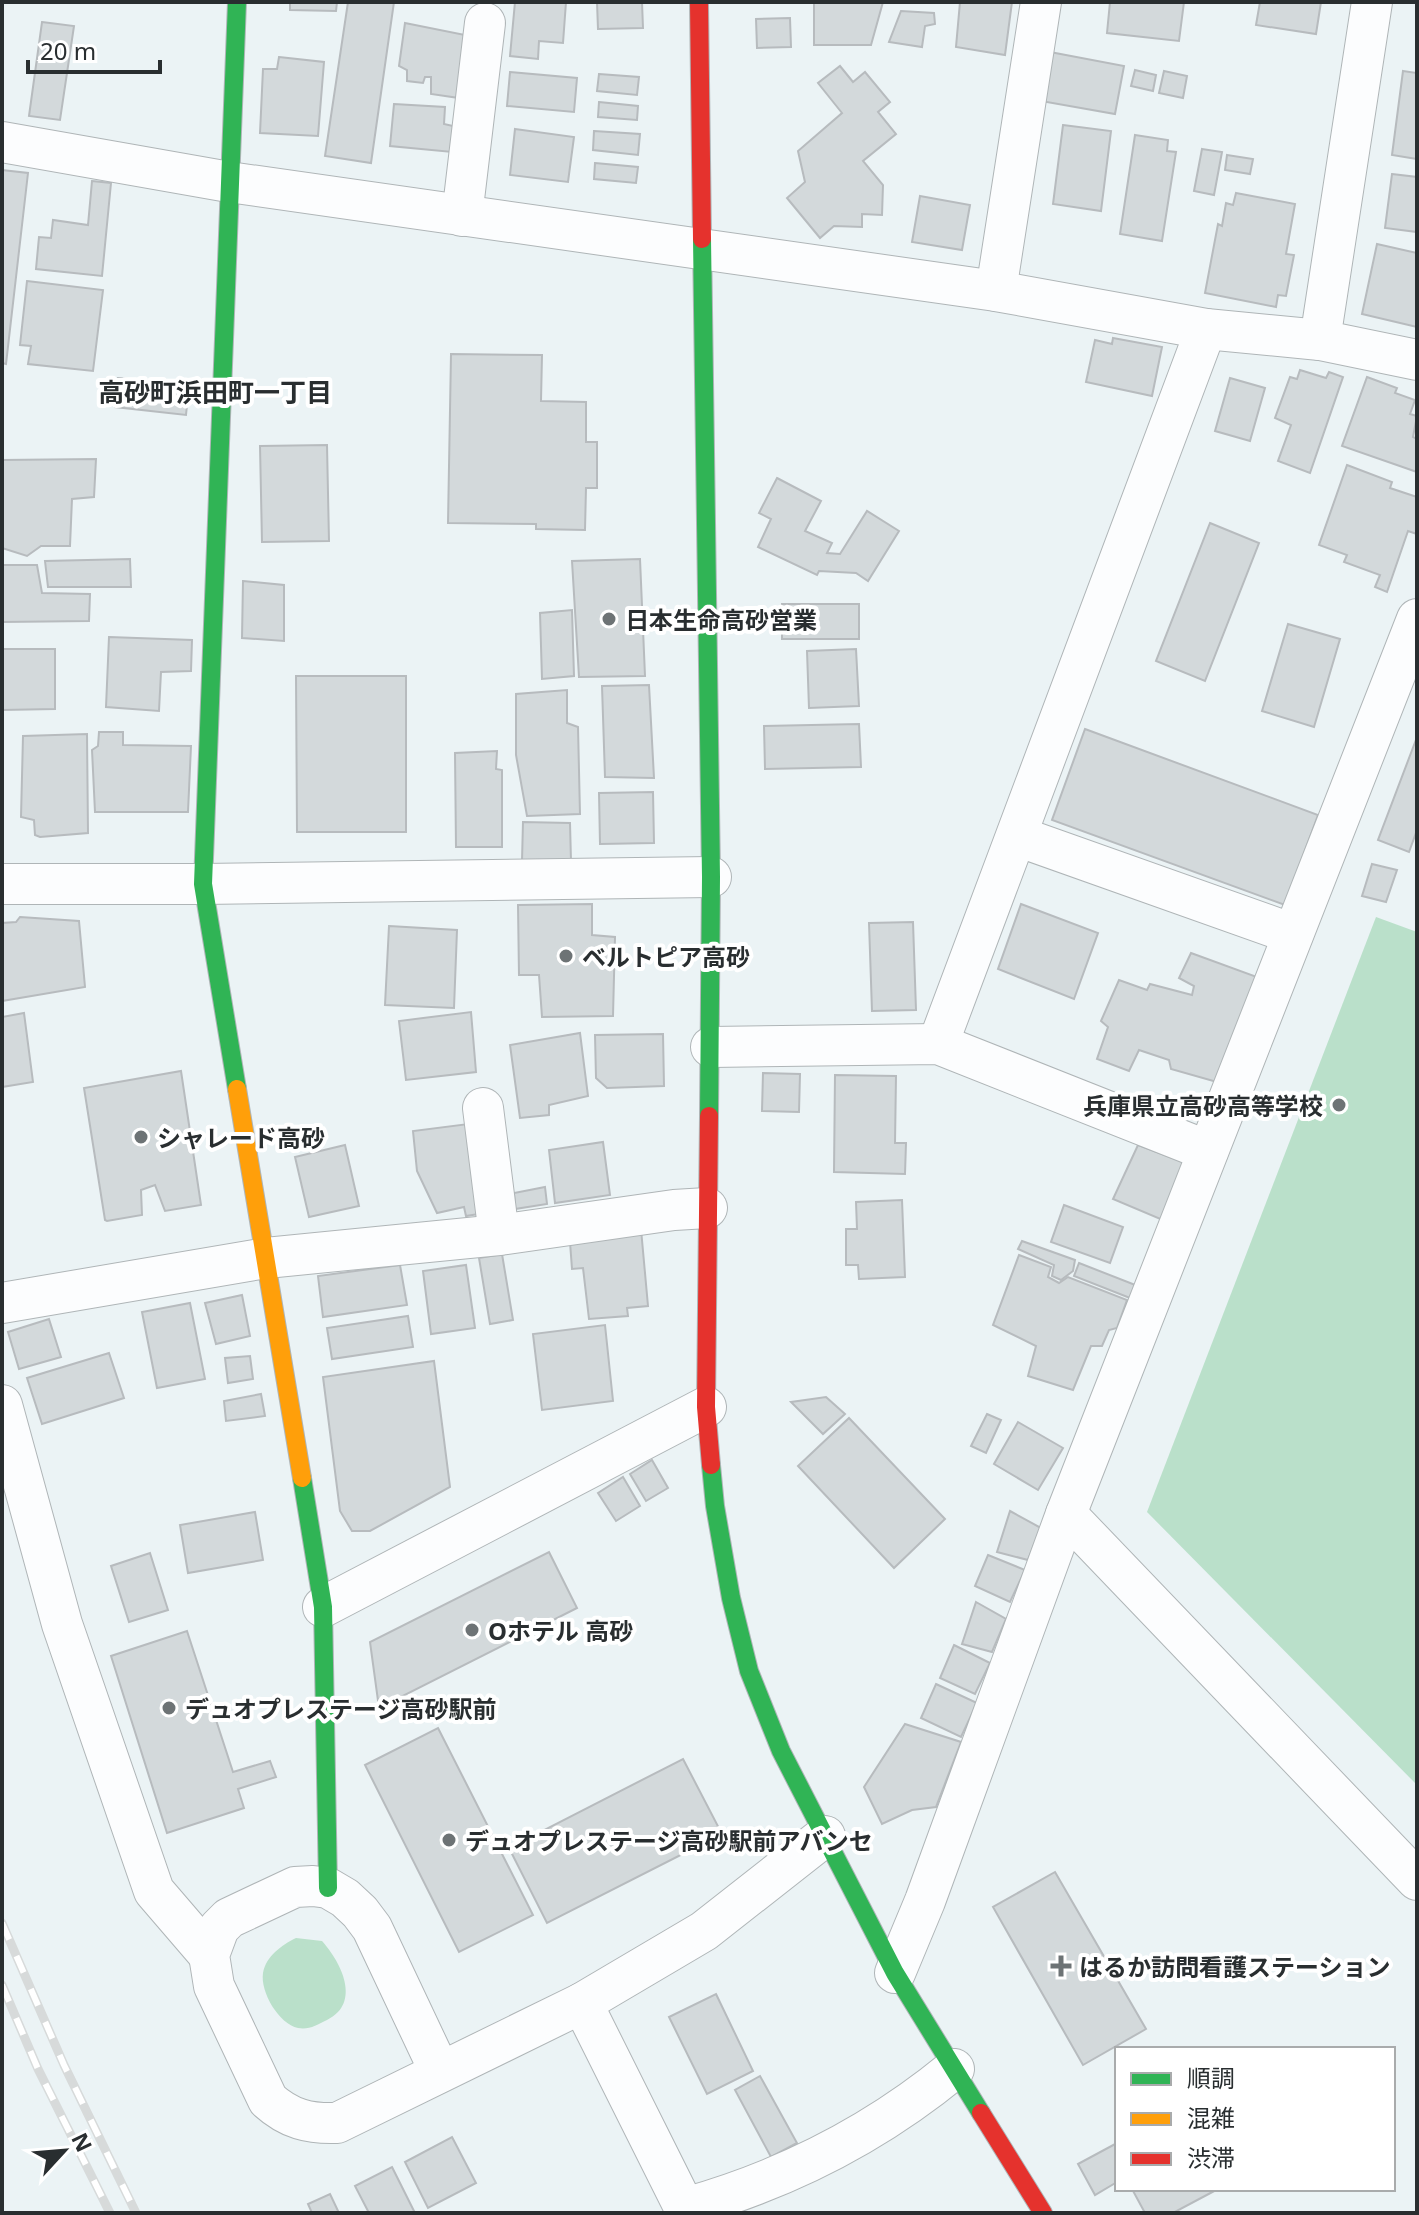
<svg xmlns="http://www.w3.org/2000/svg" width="1419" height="2215" font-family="'Noto Sans','Noto Sans JP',sans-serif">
	<rect width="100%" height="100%" fill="#ebf3f5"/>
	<g fill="#bae0ca">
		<polygon points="1376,917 1417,932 1417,1785 1147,1512"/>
		<path d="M296 1938 322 1941C341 1962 362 2003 327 2020 317 2025 309 2030 298 2028 279 2024 260 1992 263 1973 266 1956 282 1945 296 1938Z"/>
	</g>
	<g fill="#d3d9db" stroke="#b7bbbe" stroke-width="2">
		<polygon points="290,2 337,2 336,11 290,10"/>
		<polygon points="348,2 394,2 371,163 325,156"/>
		<polygon points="515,2 566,2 563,43 539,41 538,59 510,56"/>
		<polygon points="597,2 642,2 643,28 598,29"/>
		<polygon points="814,2 883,2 871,45 814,45"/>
		<polygon points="960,2 1012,2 1005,55 956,47"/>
		<polygon points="1110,2 1184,2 1179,41 1107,33"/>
		<polygon points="1260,2 1321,2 1316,34 1256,25"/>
		<polygon points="901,11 934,13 935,24 925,26 922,47 889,42"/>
		<polygon points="790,18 791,47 757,48 756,19"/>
		<polygon points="42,22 74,26 60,120 29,116"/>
		<polygon points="405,23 465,35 459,98 431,94 431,77 425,77 423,83 407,81 407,70 399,66"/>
		<polygon points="1050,52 1124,66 1115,114 1041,101"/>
		<polygon points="279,57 324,62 318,136 260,133 263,69 277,69"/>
		<polygon points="840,66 853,82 865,72 890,102 878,112 896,134 863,161 883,185 882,215 862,214 862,227 834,226 820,238 787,198 805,182 798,151 842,113 818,83"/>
		<polygon points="1135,70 1156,75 1153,91 1131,86"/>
		<polygon points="1164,71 1187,76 1183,98 1159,93"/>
		<polygon points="1403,71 1417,73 1417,159 1392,155"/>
		<polygon points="510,72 577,78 574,112 507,106"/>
		<polygon points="599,74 639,77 637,95 597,91"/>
		<polygon points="599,102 638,106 637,120 598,117"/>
		<polygon points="394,104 445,107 444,124 453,126 452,152 390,146"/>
		<polygon points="1063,125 1111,131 1101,211 1053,204"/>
		<polygon points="515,129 574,137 568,182 510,175"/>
		<polygon points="594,131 640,134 638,155 593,150"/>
		<polygon points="1135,135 1168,140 1167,151 1176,152 1162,241 1120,234"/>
		<polygon points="1202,149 1222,152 1214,195 1194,191"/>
		<polygon points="1227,155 1253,159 1250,174 1225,170"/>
		<polygon points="595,163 638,167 636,183 594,179"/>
		<polygon points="2,170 28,173 6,364 2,363"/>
		<polygon points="1392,174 1417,177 1417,232 1385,228"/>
		<polygon points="92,181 111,183 102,276 36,269 39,237 51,238 53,220 88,225"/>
		<polygon points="1236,193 1295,204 1286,254 1294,255 1286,296 1278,295 1276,307 1205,293 1218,224 1222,226 1226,203 1233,205"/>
		<polygon points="920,196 970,205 962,250 912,242"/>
		<polygon points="1377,244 1417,253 1417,327 1362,314"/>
		<polygon points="27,281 103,290 93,371 28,364 31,346 20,345"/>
		<polygon points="1113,338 1162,347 1152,396 1086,382 1095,340 1112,344"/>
		<polygon points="451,354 542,355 541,401 586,402 586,442 597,442 597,488 586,488 585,530 536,529 536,524 448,523"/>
		<polygon points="1300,370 1326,378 1329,372 1343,377 1310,473 1278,461 1291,425 1275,418 1290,377 1297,379"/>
		<polygon points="1367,377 1397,388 1395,393 1415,400 1410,414 1417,416 1413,437 1417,439 1417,472 1342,446"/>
		<polygon points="118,378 189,385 186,415 115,407"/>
		<polygon points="1230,378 1265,388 1250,441 1215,431"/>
		<polygon points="327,445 329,541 262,542 260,446"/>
		<polygon points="96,459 94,497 72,499 70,546 41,546 27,556 2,548 2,460"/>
		<polygon points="1347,465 1392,482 1390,488 1417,497 1417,534 1408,531 1387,592 1375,587 1380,575 1344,562 1347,555 1319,545"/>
		<polygon points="777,478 821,501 805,531 832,543 827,553 840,554 867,511 899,531 868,581 856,573 819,571 817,575 758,547 771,519 759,513"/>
		<polygon points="1210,523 1259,543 1205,681 1156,661"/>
		<polygon points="130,559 131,587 48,587 45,561"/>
		<polygon points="640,559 645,676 579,677 572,561"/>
		<polygon points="2,565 37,565 42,593 90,594 89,621 2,622"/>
		<polygon points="243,581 284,585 284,641 242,638"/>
		<rect x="782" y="604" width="77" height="35"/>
		<polygon points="572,610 574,676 542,679 540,613"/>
		<polygon points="1288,624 1340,639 1314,727 1262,711"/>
		<polygon points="109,637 192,640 191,671 161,672 159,711 106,707"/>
		<polygon points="2,649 55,649 55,709 2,710"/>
		<polygon points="856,649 859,706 809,708 807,651"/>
		<polygon points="296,676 406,676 406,832 297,832"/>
		<polygon points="649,685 654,778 605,777 602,686"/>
		<polygon points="567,690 567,723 578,727 580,814 527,816 516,755 516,694"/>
		<polygon points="859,724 861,767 765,769 764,726"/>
		<polygon points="1085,729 1318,815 1285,905 1052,820"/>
		<polygon points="99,732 123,732 123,745 191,746 188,812 95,812 92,750 98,746"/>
		<polygon points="87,734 88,833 40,837 35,835 34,820 21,817 23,736"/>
		<polygon points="1417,737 1417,830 1409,852 1378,840"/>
		<polygon points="497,751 496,769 502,770 502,847 456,847 455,753"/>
		<polygon points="653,792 654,843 600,844 599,793"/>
		<polygon points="523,822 570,823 571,861 522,861"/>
		<polygon points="1372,864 1397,870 1386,902 1362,896"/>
		<polygon points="592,904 592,935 615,937 613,1016 542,1017 539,975 519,975 518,905"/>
		<polygon points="1021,904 1098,933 1074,999 998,969"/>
		<polygon points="20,917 79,921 85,987 2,1001 2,923 16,922"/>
		<polygon points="913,922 916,1010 872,1011 869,923"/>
		<polygon points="389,926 457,930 454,1008 385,1005"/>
		<polygon points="1191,953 1257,977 1224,1084 1171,1069 1169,1060 1139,1050 1129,1071 1097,1059 1108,1027 1101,1021 1119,980 1147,990 1150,984 1192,995 1194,986 1179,978"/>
		<polygon points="471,1012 476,1072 406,1080 399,1021"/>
		<polygon points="24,1013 33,1082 2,1087 2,1017"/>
		<polygon points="580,1033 588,1096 549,1105 549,1115 520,1118 510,1045"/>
		<polygon points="663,1034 664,1086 607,1088 596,1078 595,1035"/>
		<polygon points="181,1071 201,1205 165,1211 155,1185 141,1190 142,1215 107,1221 105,1220 84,1088"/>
		<polygon points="763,1073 800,1074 799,1112 762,1111"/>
		<polygon points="835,1075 896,1076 895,1143 906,1143 905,1174 834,1172"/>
		<polygon points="476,1123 485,1213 466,1216 464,1207 437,1213 417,1171 413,1131"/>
		<polygon points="603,1142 610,1195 555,1203 549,1150"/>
		<polygon points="345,1145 359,1206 309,1217 295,1157"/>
		<polygon points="1138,1145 1186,1163 1165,1221 1113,1199"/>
		<polygon points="545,1187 547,1204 515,1209 514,1193"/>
		<polygon points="902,1200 905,1277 859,1279 858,1265 846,1265 846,1229 857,1229 856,1202"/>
		<polygon points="1064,1205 1123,1227 1110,1263 1051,1242"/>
		<polygon points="641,1229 648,1306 627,1308 628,1316 589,1319 583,1268 572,1269 570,1242"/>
		<polygon points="1022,1241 1075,1260 1073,1271 1061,1280 1052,1276 1054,1265 1018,1249"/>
		<polygon points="502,1254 513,1320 490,1324 479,1258"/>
		<polygon points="1019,1255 1051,1267 1048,1277 1059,1283 1068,1277 1127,1300 1117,1328 1109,1330 1102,1346 1091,1346 1073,1390 1028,1376 1036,1346 993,1325"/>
		<polygon points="1079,1263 1143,1288 1135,1300 1074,1276"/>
		<polygon points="400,1265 407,1305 323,1317 318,1276"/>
		<polygon points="466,1265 475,1328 431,1334 423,1271"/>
		<polygon points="242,1295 250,1336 216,1344 205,1303"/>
		<polygon points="190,1303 205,1379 157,1388 142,1312"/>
		<polygon points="408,1316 413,1347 332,1359 327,1328"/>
		<polygon points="49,1319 61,1357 19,1369 8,1332"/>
		<polygon points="605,1325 613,1401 542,1410 533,1334"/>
		<polygon points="109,1353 124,1398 42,1424 27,1378"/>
		<polygon points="250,1356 253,1379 228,1383 225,1358"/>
		<polygon points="434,1361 450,1487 370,1531 352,1531 340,1511 323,1377"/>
		<polygon points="261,1394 265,1416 226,1421 224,1401"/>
		<polygon points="826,1397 845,1414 823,1434 791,1402"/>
		<polygon points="987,1414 1001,1420 986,1453 971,1446"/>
		<polygon points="849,1418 945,1519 894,1568 798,1466"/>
		<polygon points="1018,1422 1063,1448 1038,1490 994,1464"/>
		<polygon points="652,1460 668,1488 646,1501 630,1474"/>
		<polygon points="623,1477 640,1506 616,1521 598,1493"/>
		<polygon points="1010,1511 1041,1528 1028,1560 997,1552"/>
		<polygon points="255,1512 263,1560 188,1573 180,1525"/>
		<polygon points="549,1552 577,1608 379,1708 370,1642"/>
		<polygon points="150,1553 168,1610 129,1622 111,1566"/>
		<polygon points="988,1555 1025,1570 1010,1602 975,1586"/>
		<polygon points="976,1602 1006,1619 992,1652 962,1644"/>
		<polygon points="187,1631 233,1772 270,1761 276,1777 238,1789 244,1808 167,1833 111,1656"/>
		<polygon points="954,1645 990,1663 975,1694 940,1678"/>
		<polygon points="936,1684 977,1703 961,1737 921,1718"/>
		<polygon points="905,1724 961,1742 936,1807 912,1810 882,1824 864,1787"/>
		<polygon points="438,1728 533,1915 459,1952 365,1765"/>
		<polygon points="683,1759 722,1834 547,1923 509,1848"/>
		<polygon points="1055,1872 1146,2029 1083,2065 993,1907"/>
		<polygon points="716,1994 753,2071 707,2094 669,2017"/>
		<polygon points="760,2076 797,2143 771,2157 735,2090"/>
		<polygon points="452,2137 476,2183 428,2208 405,2162"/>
		<polygon points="1117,2143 1117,2182 1095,2195 1078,2164"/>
		<polygon points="392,2167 415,2213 369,2213 355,2186"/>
		<polygon points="1132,2189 1218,2189 1173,2213 1145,2213"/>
		<polygon points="330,2194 339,2213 312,2213 308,2204"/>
	</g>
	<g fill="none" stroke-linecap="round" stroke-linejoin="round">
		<defs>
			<g id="street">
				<polyline points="2,142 229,182 996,291 1206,329 1320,340 1417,360"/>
				<polyline points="462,216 485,23"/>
				<polyline points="996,291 1041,2"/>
				<polyline points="1320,340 1372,2"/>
				<polyline points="1017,836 1293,934"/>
				<polyline points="2,884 203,884 711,877"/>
				<polyline points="938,1044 1206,329"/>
				<polyline points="711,1047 938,1044 1208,1151"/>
				<polyline points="483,1108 499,1235"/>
				<polyline points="2,1303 266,1258 499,1235 674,1210 707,1208"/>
				<polyline points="2,1405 62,1624 154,1891 209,1955"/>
				<polyline points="1066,1514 1417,1880"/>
				<polyline points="323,1607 706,1407"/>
				<polyline points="895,1973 925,1901 1066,1514 1417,619"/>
				<polyline points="582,2003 687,2213"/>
				<path d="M440 2072 372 1928 360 1912 345 1898 328 1888 313 1886 295 1887 229 1918 219 1928 209 1955 214 1986 268 2100C289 2119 309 2124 337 2123L582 2003 704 1931 825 1836"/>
				<path d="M685 2208C785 2180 874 2135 954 2069"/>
			</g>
			<g id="fast">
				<polyline points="702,239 711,877 709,1116"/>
				<polyline points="237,1089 203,884 237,2"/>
				<polyline points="711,1465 715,1506 731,1598 749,1671 781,1751 895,1973 981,2113"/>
				<polyline points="302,1478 323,1607 328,1888"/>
			</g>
			<polyline id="slow" points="237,1089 302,1478"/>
			<g id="jam">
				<polyline points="699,2 702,239"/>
				<polyline points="709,1116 706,1407 711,1465"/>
				<polyline points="981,2113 1043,2213"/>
			</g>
		</defs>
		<use href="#street" stroke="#afb5b7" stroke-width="42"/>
		<use href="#fast" stroke="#afb5b7" stroke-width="20"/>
		<use href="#slow" stroke="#afb5b7" stroke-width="20"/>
		<use href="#jam" stroke="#afb5b7" stroke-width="20"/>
		<use href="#street" stroke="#fcfdfe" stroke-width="40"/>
		<use href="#fast" stroke="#30b455" stroke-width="18"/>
		<use href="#slow" stroke="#ff9f0a" stroke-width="18"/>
		<use href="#jam" stroke="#e5322d" stroke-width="18"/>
		<defs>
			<g id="rail">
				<polyline points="2,1923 64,2065 136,2213"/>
				<polyline points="2,1985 38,2069 110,2213"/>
			</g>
		</defs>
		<use href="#rail" stroke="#d7dada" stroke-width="9"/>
		<use href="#rail" stroke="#fff" stroke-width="6" stroke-dasharray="18" stroke-linecap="butt"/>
	</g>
	<g fill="#6d7375" stroke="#fff" stroke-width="3">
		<circle cx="609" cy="619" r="8"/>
		<circle cx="566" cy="956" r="8"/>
		<circle cx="1339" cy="1105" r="8"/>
		<circle cx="141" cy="1137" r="8"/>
		<circle cx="472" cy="1630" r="8"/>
		<circle cx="169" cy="1708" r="8"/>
		<circle cx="449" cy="1840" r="8"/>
		<path d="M1057 1954h8v8h8v8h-8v8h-8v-8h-8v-8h8z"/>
	</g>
	<g text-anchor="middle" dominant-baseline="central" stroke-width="8" stroke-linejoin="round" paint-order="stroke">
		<g font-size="24" font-weight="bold" fill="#292e30" stroke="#fff" text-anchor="start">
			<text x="625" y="619">日本生命高砂営業</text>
			<text x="582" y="956">ベルトピア高砂</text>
			<text x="1323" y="1105" text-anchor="end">兵庫県立高砂高等学校</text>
			<text x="157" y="1137">シャレード高砂</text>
			<text x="488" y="1630">Oホテル 高砂</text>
			<text x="185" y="1708">デュオプレステージ高砂駅前</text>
			<text x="465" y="1840">デュオプレステージ高砂駅前アバンセ</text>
			<text x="1079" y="1966">はるか訪問看護ステーション</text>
		</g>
		<g font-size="26" font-weight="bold" fill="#292e30" stroke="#fff">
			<text x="215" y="392">高砂町浜田町一丁目</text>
		</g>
	</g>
	<rect width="1419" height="2215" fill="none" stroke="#292e30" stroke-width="8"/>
	<rect x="1115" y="2047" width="280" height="144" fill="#ffffff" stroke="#a9abac" stroke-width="2"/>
	<rect x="1131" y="2073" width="40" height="12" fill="#30b455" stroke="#a9abac" stroke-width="2"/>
	<text x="1187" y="2087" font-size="24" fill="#292e30">順調</text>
	<rect x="1131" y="2113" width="40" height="12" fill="#ff9f0a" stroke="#a9abac" stroke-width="2"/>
	<text x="1187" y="2127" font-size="24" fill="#292e30">混雑</text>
	<rect x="1131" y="2153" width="40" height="12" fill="#e5322d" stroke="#a9abac" stroke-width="2"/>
	<text x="1187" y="2167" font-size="24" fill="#292e30">渋滞</text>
	<g transform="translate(64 2151) rotate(64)" stroke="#ffffff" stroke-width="6" paint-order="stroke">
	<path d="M0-6L14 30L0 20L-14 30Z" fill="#292e30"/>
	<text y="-12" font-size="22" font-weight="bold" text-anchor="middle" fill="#292e30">N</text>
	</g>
	<path d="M28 60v12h132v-12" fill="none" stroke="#292e30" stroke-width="4"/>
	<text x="40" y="60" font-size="24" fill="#292e30" stroke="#ffffff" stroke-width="6" paint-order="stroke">20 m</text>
</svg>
